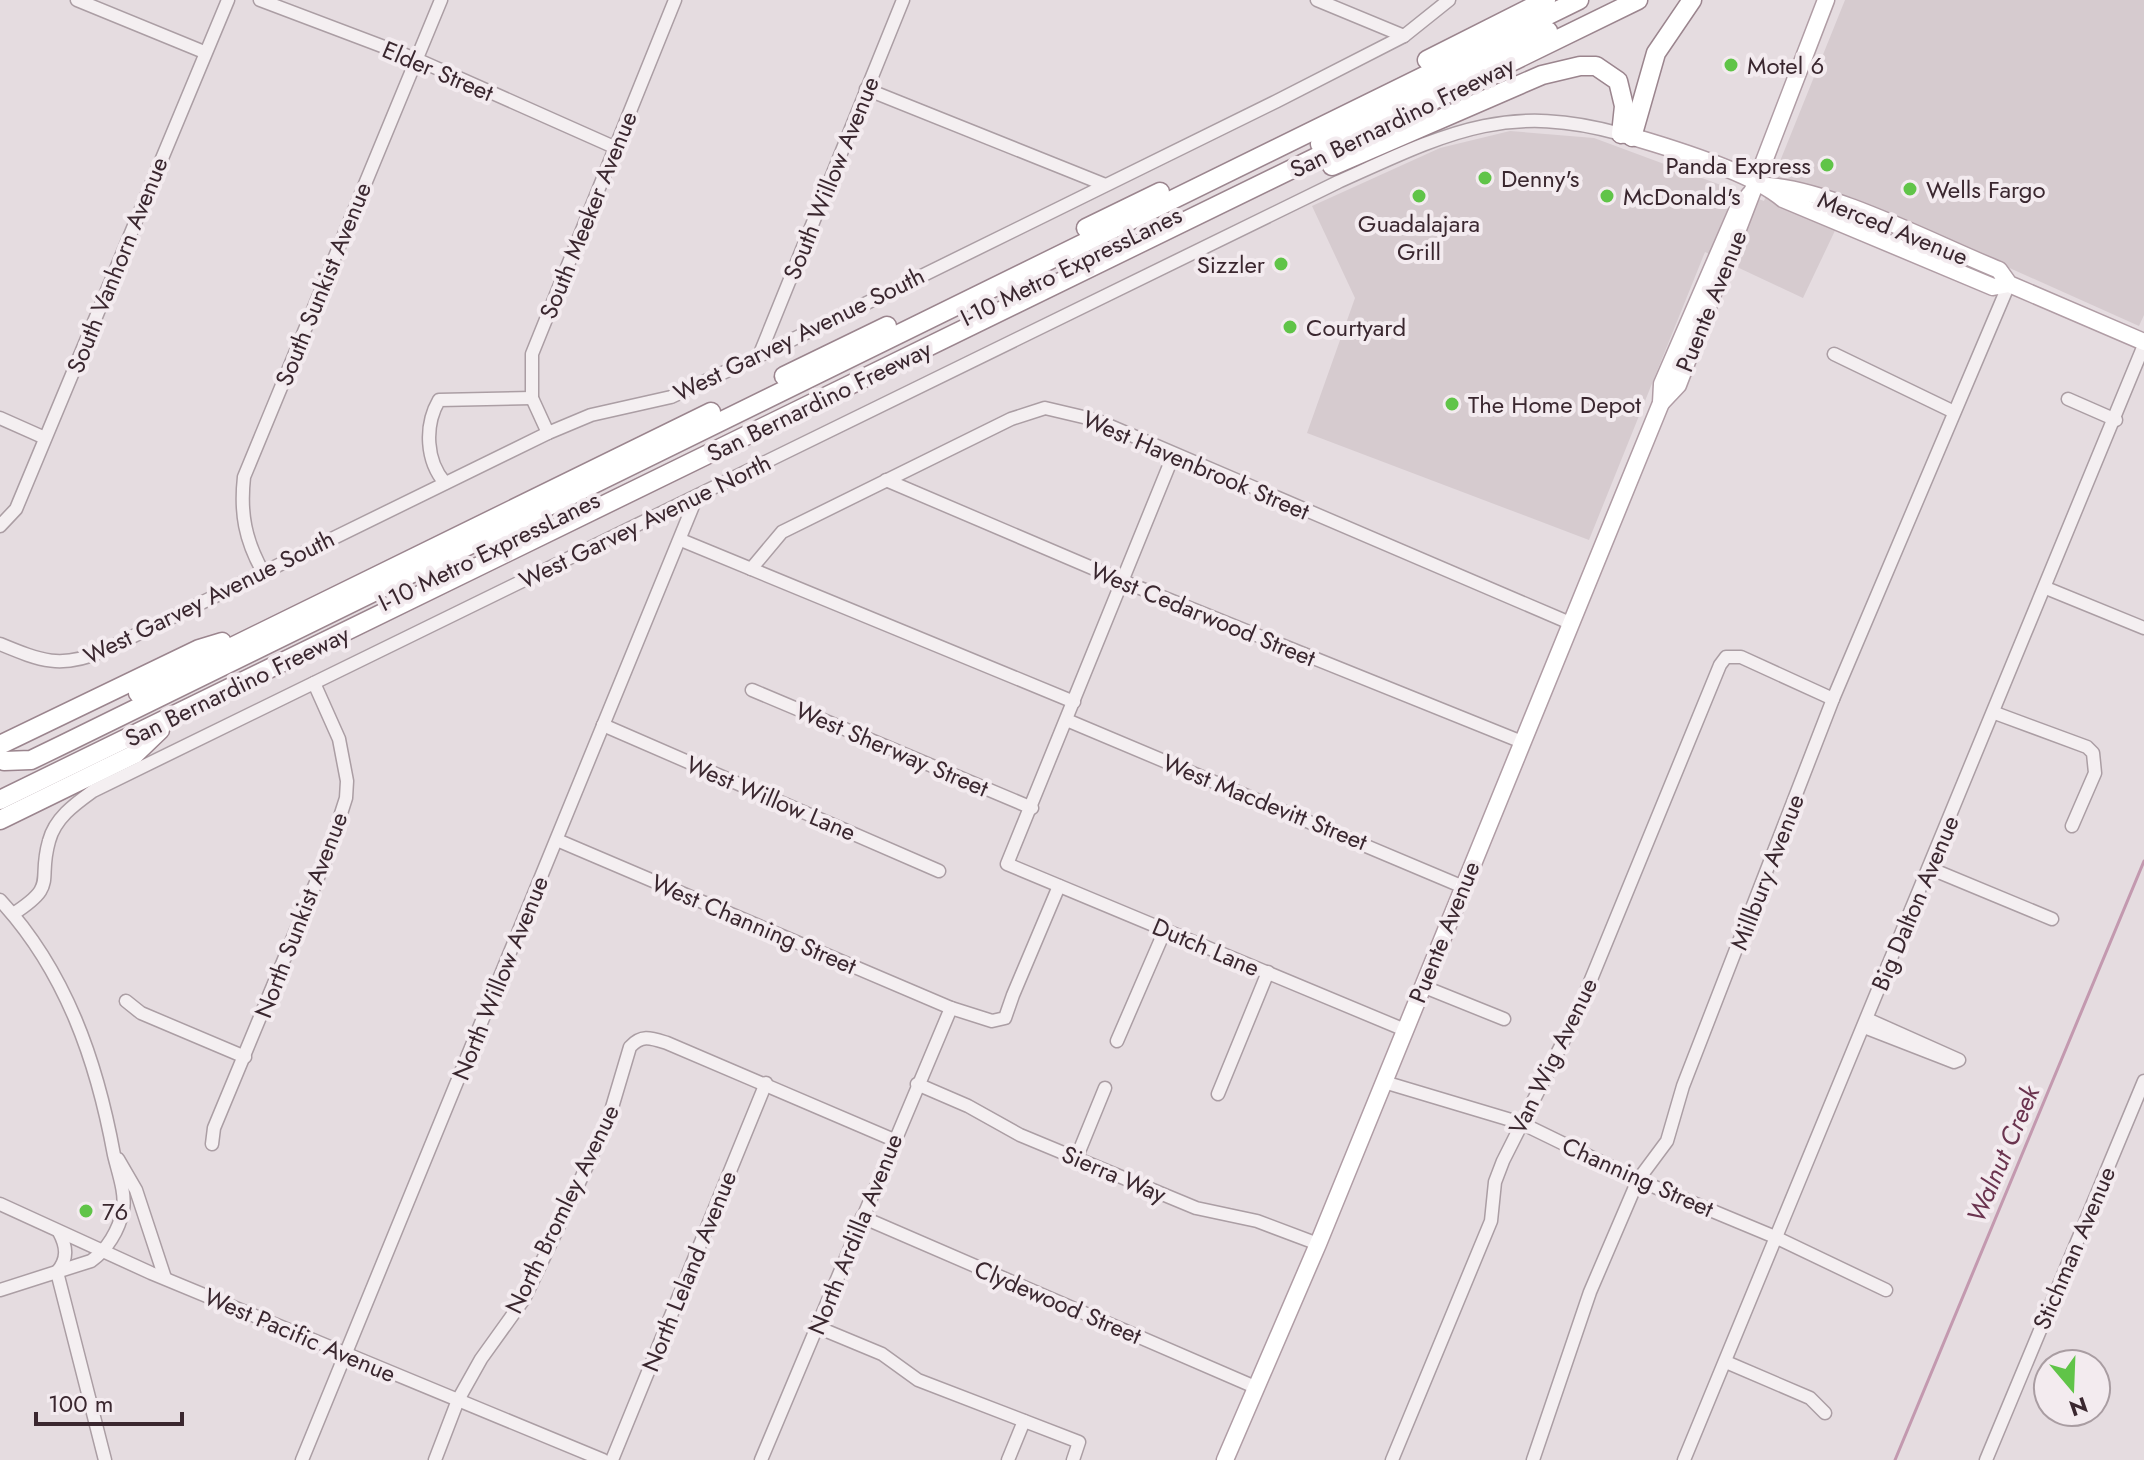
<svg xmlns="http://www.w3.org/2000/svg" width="2144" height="1460" font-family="Jost,sans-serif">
	<rect width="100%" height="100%" fill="#e5dce0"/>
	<polygon fill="#d6cbcf" points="1845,0 2144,0 2144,315 2139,326 1851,197 1803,298 1705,252 1589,540 1307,433 1355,298 1312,206 1440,148 1510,131 1594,138 1764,201"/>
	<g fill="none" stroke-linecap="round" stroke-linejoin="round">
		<polyline stroke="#c399af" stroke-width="3" points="1895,1460 2144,861"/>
		<defs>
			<g id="minor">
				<polyline points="77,0 204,52"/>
				<polyline points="260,0 416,59 614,147"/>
				<polyline points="1317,0 1404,36"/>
				<polyline points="866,89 1103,184"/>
				<polyline points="1834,354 1952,411"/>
				<polyline points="759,356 903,0"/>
				<polyline points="2068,399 2116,420"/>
				<polyline points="0,418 45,438"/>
				<polyline points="548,433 532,398 532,354 675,0"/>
				<polyline points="1173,456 1007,864 1405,1030"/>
				<polyline points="886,480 1125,582 1522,742"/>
				<path d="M445 483C426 461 424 426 439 400L532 398"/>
				<polyline points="0,526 16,509 228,0"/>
				<polyline points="681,540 1074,702"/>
				<polyline points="751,569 782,532 1011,419 1045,408 1096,420 1570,623"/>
				<path d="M263 572C245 540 240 513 244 477L441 0"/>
				<polyline points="2046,588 2144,628"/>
				<path d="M0 644C41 661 61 669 103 651L548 433 591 415 671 397 759 356 1277 101 1404 36 1449 0"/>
				<polyline points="752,690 1032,808"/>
				<polyline points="1995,713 2087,747 2093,753 2095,773 2072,826"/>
				<polyline points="1069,721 1461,886"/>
				<polyline points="603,725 939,871"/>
				<polyline points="557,840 951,1008 992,1021 1005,1018 1013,995 1059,886"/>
				<polyline points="1929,868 2052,919"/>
				<path d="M0 900C66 971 97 1062 114 1155 118 1172 126 1193 123 1210 119 1230 107 1250 91 1261L0 1290"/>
				<path d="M13 914C59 884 37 883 49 841 55 818 75 804 93 791L1338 182C1443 135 1504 101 1621 134"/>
				<polyline points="1422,986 1504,1019"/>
				<polyline points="126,1001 141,1013 245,1057"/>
				<polyline points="1864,1027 1954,1062 1959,1060 1867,1019"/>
				<polyline points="1117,1041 1165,930"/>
				<polyline points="1384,1082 1521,1123 1638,1180 1775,1237 1886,1290"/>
				<polyline points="917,1084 968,1106 1020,1135 1196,1208 1257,1221 1318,1244"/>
				<polyline points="1218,1094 1268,972"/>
				<polyline points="212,1144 214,1128 329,851 346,798 347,781 339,739 314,683"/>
				<polyline points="118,1159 136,1190 165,1278"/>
				<polyline points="1076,1159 1105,1088"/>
				<polyline points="0,1204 151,1273 603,1460"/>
				<polyline points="862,1217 1255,1387"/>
				<polyline points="57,1272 105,1460"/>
				<path d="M57 1272C68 1259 67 1247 59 1232"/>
				<polyline points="817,1327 882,1354 918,1380 1079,1442 1073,1460"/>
				<polyline points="1726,1362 1810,1398 1825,1413"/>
				<polyline points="302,1460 697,496"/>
				<path d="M435 1460 458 1400 481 1359 524 1299 547 1251 608 1121 630 1047C642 1034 651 1038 667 1043L894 1140"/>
				<polyline points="612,1460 766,1083"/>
				<polyline points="761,1460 951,1008"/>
				<polyline points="1008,1460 1024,1421"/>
				<polyline points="1392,1460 1491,1221 1495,1182 1503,1161 1576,1016 1720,665 1726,657 1741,657 1833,699"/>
				<polyline points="1533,1460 1590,1292 1638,1180 1667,1141 1683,1086 1833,699 2009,284"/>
				<polyline points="1684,1460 2144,345"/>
				<polyline points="1986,1460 2144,1081"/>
			</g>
			<g id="major">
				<path d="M1623 134C1665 146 1752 172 1783 199L1993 287 2009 284"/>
				<path d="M1768 186C1832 190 1937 245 1999 270L2009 284 2144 342"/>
				<polyline points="1661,403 1678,385 1826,0"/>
				<polyline points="1225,1460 1318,1244 1661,403 1662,384 1737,211 1750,194"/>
			</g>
			<g id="highway">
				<polyline points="1427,60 1546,0"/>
				<polyline points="1632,137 1656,53 1692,0"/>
				<polyline points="1320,144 1548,31"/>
				<polyline points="1332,166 1542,75 1580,66 1596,66 1618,81 1624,106 1621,134"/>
				<polyline points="1086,228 1160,192"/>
				<polyline points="784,376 887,326"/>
				<polyline points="138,693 711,412"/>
				<polyline points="0,745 199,649 222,642"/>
				<polyline points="4,761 31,760 64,744 1579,0"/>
				<polyline points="0,800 1638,0"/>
				<polyline points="0,820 135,754 160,730"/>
			</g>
		</defs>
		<use href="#minor" stroke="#ab9ea4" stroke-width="15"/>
		<use href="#major" stroke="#b09da5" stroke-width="19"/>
		<use href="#highway" stroke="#9b858e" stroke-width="21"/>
		<use href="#minor" stroke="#f4eff1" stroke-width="12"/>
		<use href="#major" stroke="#fff" stroke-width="16"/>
		<use href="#highway" stroke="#fff" stroke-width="18"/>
	</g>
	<g fill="#60c448" stroke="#f3ebef" stroke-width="3">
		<circle cx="1731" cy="65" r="8"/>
		<circle cx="1827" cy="165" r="8"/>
		<circle cx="1485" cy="178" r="8"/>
		<circle cx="1910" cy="189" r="8"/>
		<circle cx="1419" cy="196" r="8"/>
		<circle cx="1607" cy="196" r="8"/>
		<circle cx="1281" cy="264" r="8"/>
		<circle cx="1290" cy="327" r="8"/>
		<circle cx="1452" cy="404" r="8"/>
		<circle cx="86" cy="1211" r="8"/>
	</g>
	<g text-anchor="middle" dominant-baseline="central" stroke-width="8" stroke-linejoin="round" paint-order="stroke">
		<g font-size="24" fill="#3a272f" stroke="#f3ebef" text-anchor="start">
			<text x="1747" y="65">Motel 6</text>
			<text x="1811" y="165" text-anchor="end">Panda Express</text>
			<text x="1501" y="178">Denny's</text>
			<text x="1926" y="189">Wells Fargo</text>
			<text x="1623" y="196">McDonald's</text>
			<text x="1419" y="223" text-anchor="middle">Guadalajara<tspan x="1419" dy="28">Grill</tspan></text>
			<text x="1265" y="264" text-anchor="end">Sizzler</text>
			<text x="1306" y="327">Courtyard</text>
			<text x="1468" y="404">The Home Depot</text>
			<text x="102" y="1211">76</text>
		</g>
		<g font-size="24" fill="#3a272f" stroke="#f3ebef">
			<text transform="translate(438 71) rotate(23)">Elder Street</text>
			<text transform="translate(1402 117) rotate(-26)">San Bernardino Freeway</text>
			<text transform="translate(831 178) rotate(-68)">South Willow Avenue</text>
			<text transform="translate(588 215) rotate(-68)">South Meeker Avenue</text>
			<text transform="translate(1893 228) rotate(22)">Merced Avenue</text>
			<text transform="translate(117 265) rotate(-68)">South Vanhorn Avenue</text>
			<text transform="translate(1071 266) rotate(-26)">I-10 Metro ExpressLanes</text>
			<text transform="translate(323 284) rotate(-68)">South Sunkist Avenue</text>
			<text transform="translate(1711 301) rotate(-68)">Puente Avenue</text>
			<text transform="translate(799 334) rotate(-26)">West Garvey Avenue South</text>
			<text transform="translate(819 401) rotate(-26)">San Bernardino Freeway</text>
			<text transform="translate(1196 465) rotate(23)">West Havenbrook Street</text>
			<text transform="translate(645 521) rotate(-26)">West Garvey Avenue North</text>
			<text transform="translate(489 551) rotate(-26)">I-10 Metro ExpressLanes</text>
			<text transform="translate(209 597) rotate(-26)">West Garvey Avenue South</text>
			<text transform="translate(1203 614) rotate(22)">West Cedarwood Street</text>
			<text transform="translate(237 686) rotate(-26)">San Bernardino Freeway</text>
			<text transform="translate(892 749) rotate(23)">West Sherway Street</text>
			<text transform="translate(771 798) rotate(23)">West Willow Lane</text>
			<text transform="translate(1265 802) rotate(22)">West Macdevitt Street</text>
			<text transform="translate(1767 872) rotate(-69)">Millbury Avenue</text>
			<text transform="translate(1915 903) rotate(-67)">Big Dalton Avenue</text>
			<text transform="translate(301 915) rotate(-69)">North Sunkist Avenue</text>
			<text transform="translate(754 924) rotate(23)">West Channing Street</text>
			<text transform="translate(1444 932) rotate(-68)">Puente Avenue</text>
			<text transform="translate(1206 947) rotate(23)">Dutch Lane</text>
			<text transform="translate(500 978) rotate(-68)">North Willow Avenue</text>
			<text transform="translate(1553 1056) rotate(-64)">Van Wig Avenue</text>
			<text transform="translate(1114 1174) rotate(23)">Sierra Way</text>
			<text transform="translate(1638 1177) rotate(24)">Channing Street</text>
			<text transform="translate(562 1209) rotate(-64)">North Bromley Avenue</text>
			<text transform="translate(855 1234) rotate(-68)">North Ardilla Avenue</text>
			<text transform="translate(2074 1248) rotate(-67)">Stichman Avenue</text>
			<text transform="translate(689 1271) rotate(-68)">North Leland Avenue</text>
			<text transform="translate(1058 1302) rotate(23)">Clydewood Street</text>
			<text transform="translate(300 1335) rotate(23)">West Pacific Avenue</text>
		</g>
		<g font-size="26" font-style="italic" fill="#6b344f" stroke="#f3ebef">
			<text transform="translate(2003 1154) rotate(-67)">Walnut Creek</text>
		</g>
	</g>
	<g transform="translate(2072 1388) rotate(161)"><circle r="38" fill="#f3ebef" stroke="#a99da2" stroke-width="2"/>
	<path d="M0-6L14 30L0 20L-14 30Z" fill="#60c448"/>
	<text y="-12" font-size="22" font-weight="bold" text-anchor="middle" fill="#3a272f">N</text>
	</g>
	<path d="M36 1412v12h146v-12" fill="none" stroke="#3a272f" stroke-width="4"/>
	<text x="48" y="1412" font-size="24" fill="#3a272f" stroke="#f3ebef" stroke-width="6" paint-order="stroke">100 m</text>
</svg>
